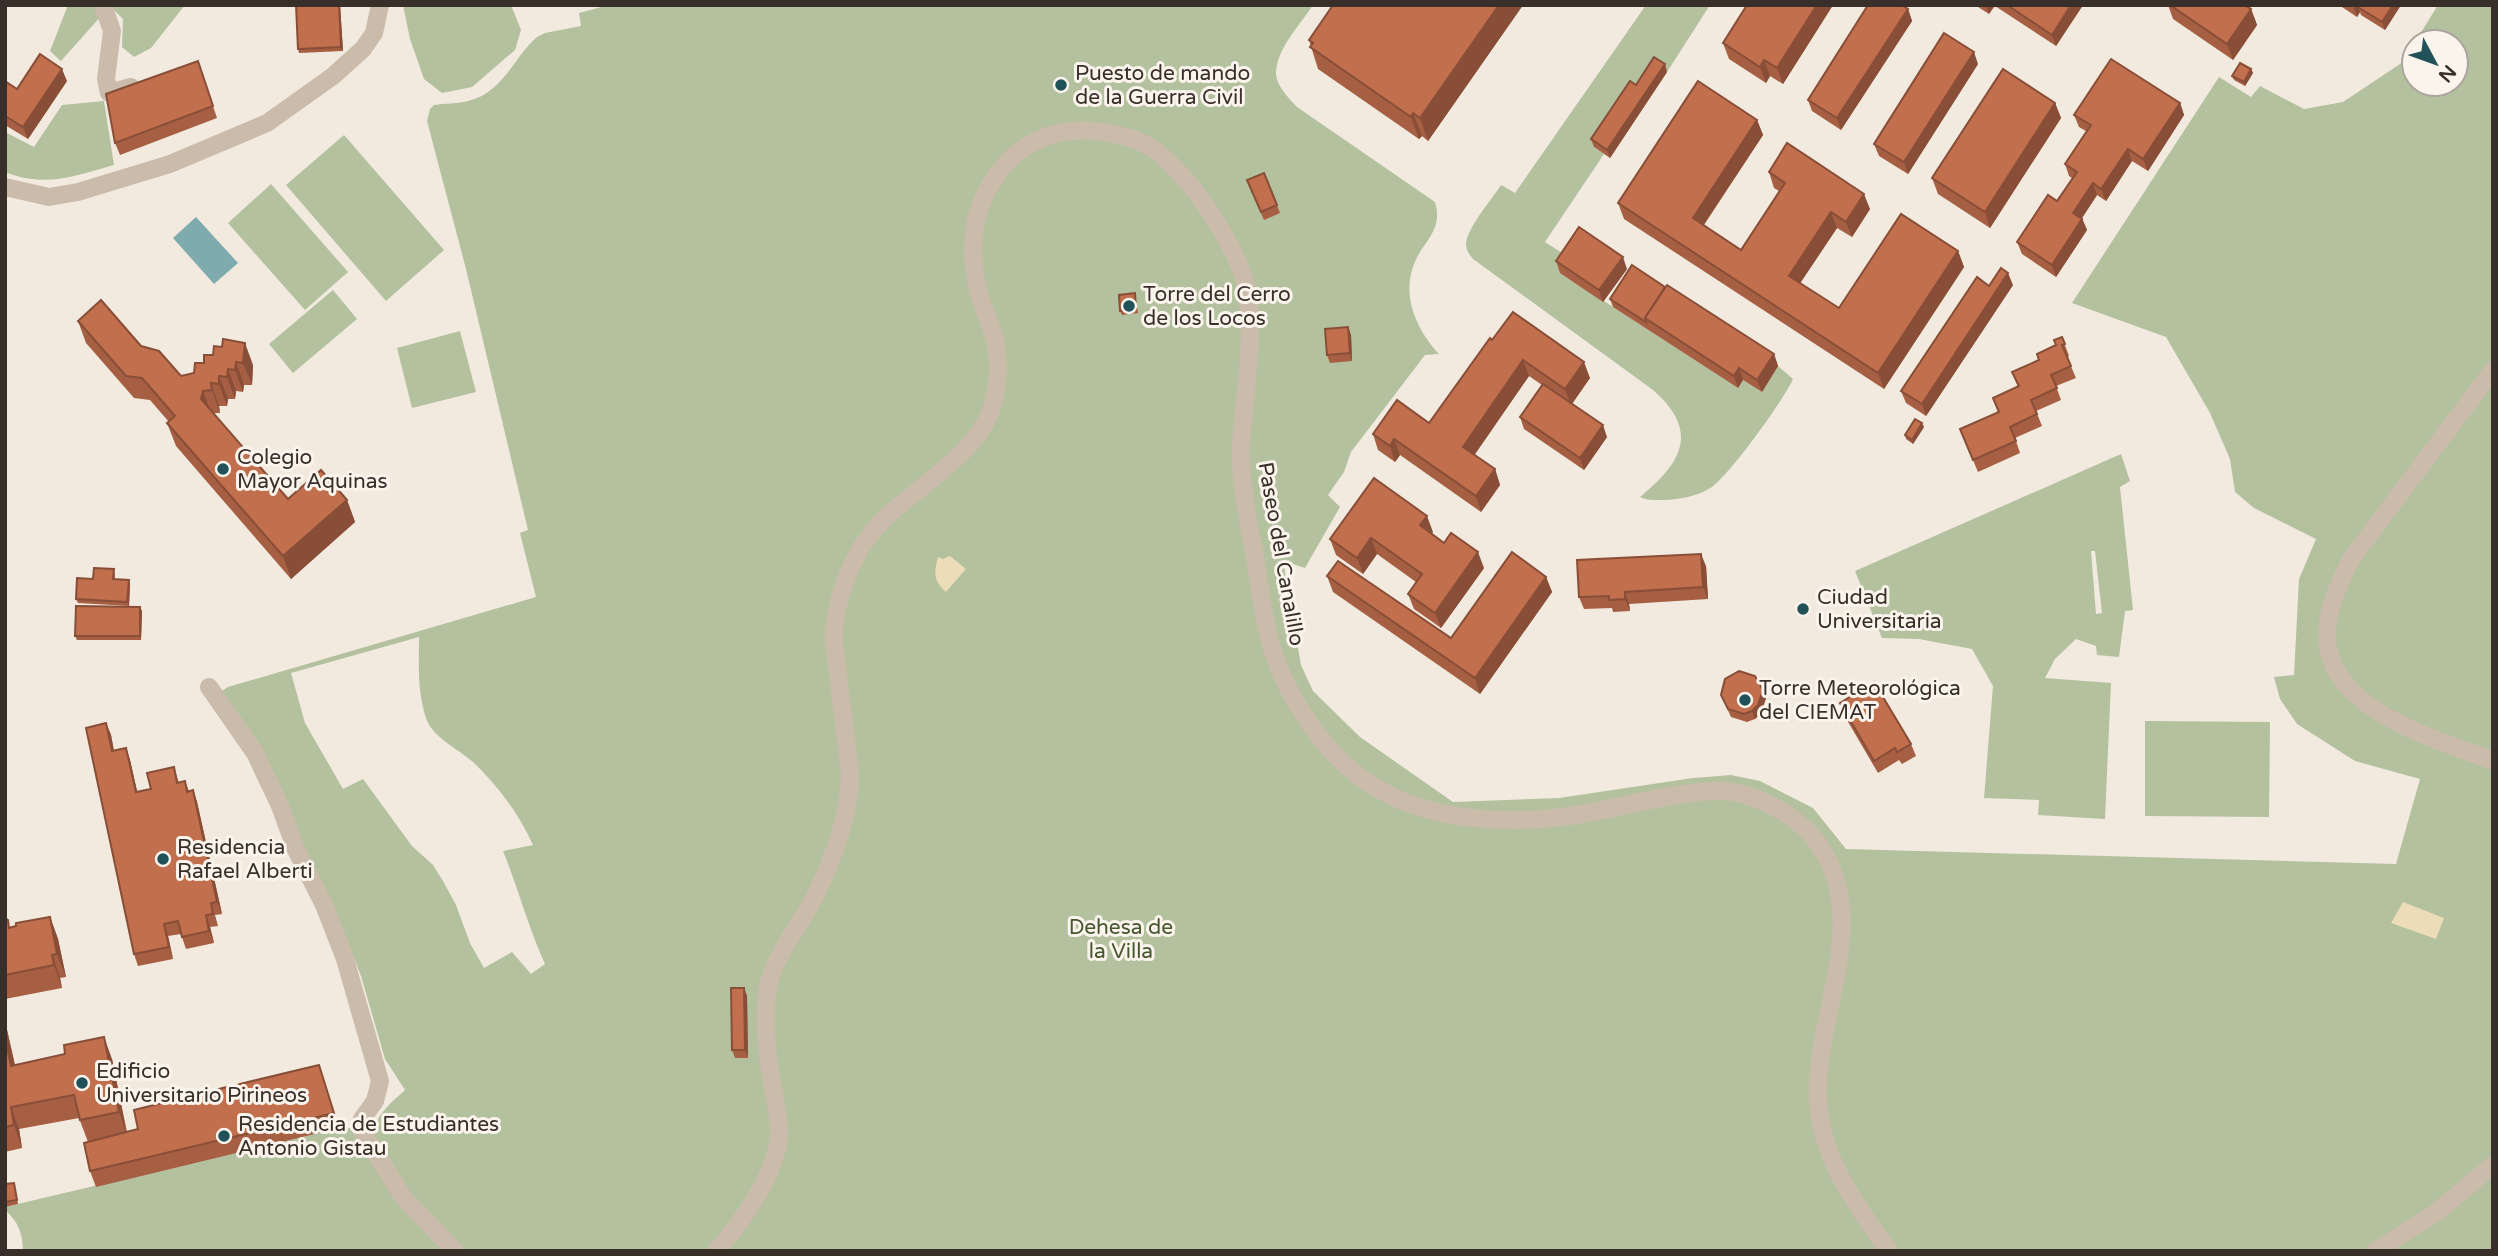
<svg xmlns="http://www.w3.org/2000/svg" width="2498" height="1256" font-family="'Varela Round',sans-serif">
	<rect width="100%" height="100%" fill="#f2eadf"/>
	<g fill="#b4c19f" fill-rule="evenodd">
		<polygon points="68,5 185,5 151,48 134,57 122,47 123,19 110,6 61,61 50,51"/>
		<polygon points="403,5 511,5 521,30 515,50 472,87 442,93 424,79 410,39"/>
		<path d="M609 5H1313C1300 25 1276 49 1276 74 1277 87 1289 98 1297 107L1435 202C1444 232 1421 242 1413 267 1402 299 1418 331 1439 354L1425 355 1351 452 1344 472 1328 495 1340 507 1305 568 1283 561 1301 665 1313 691 1360 737 1453 802 1559 798 1693 778 1731 775 1760 781 1813 808 1846 849 2396 864 2420 779 2355 761 2297 724 2280 699 2274 677 2294 675 2299 579 2316 539 2254 508 2235 492 2230 459 2210 413 2166 337 2072 303 2219 77 2251 97 2260 86 2304 109 2343 102 2403 62 2414 44V84H2456V42H2415L2438 5H2493V1251H23C23 1234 18 1221 5 1210V1207L339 1128H374C380 1111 392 1102 405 1090L385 1059 361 976 341 925 220 692 228 687 536 597 520 533 528 530 466 269 427 121 430 109 434 105C445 103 457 104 468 101 504 92 512 59 537 37L545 33 581 26 579 13ZM419 637C419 665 417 691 426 718 432 737 458 749 473 762 498 786 519 814 533 845L503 851C518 888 528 927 545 964L531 974 512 952 484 968 470 943 456 905 443 881 433 865 412 846 363 779 343 789 305 723 291 673Z"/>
		<path d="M1646 5H1710L1667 72 1657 65 1594 147 1604 154 1545 242 1570 258 1561 273 1738 388 1743 380 1762 392 1778 366 1793 379C1783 401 1731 473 1712 487 1699 496 1681 499 1666 500 1657 500 1647 501 1640 497 1681 463 1701 432 1653 390L1473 259C1469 254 1466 250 1466 244 1467 228 1492 199 1501 185L1515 193Z"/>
		<path d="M104 101 114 165C75 176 45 188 5 172V132L34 147 62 105Z"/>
		<polygon points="344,135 444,250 386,301 286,185"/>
		<polygon points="271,184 348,272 305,310 228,223"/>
		<polygon points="333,290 357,319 293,373 269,344"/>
		<polygon points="460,331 476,392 412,408 397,348"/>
		<path d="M2121 454 2130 481 2120 487 2133 610 2125 611 2119 657 2097 655 2096 646 2076 639 2055 659 2045 678 2111 683 2105 819 2038 815 2039 800 1984 798 1993 686 1972 649 1919 639 1882 638 1855 571ZM2091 551H2095L2102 613 2096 614Z"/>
		<polygon points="2145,721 2270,722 2269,817 2145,816"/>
	</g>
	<g fill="#ecdcb8">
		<path d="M950 556 966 569 946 592C933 580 934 573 938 557L943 559Z"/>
		<polygon points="2403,902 2444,918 2436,939 2391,923"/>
	</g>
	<polygon fill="#7faaae" points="196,217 238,263 214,284 173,238"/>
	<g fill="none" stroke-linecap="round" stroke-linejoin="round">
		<g stroke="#cabbab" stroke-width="18">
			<polyline points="103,5 112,31 106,79 109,93 131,87"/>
			<polyline points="5,187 49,197 78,192 170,164 267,123 333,76 363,49 374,33 380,5"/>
			<path d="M2493 370 2351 559C2339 583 2327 609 2327 636 2327 710 2437 739 2493 761"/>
			<polyline points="209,687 255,753 280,806 296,850 324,905 345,959 380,1081 375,1101 362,1119 360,1128 403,1197 455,1251"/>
			<path d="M716 1251C741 1224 776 1174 779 1136 780 1119 775 1100 772 1083 767 1052 762 1014 769 983 777 950 802 924 816 894 834 857 850 814 850 773 846 740 842 708 838 675 837 663 834 650 834 638 834 604 849 562 870 535 882 518 899 506 915 493 942 470 976 447 990 413 998 392 1000 363 995 340 991 324 983 309 979 294 971 262 970 227 984 197 1007 147 1050 124 1103 132 1120 135 1135 138 1150 147 1187 171 1228 234 1243 275 1259 321 1243 398 1241 447 1240 484 1248 520 1255 557 1259 585 1263 614 1270 642 1284 691 1316 742 1356 774 1409 816 1478 823 1543 819 1588 816 1632 802 1677 795 1693 793 1709 790 1726 791 1746 793 1766 802 1783 812 1798 821 1810 831 1819 845 1872 922 1815 1014 1818 1097 1819 1155 1856 1206 1889 1251"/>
			<polyline points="2375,1251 2437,1212 2493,1165"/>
		</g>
	</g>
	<g fill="#a75f43">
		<polygon points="340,5 343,51 299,53 298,49"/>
		<polygon points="1523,5 1428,141 1422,136 1419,139 1318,69 1309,40"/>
		<polygon points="1747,5 1833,5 1783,84 1770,76 1766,83 1729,59 1723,43"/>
		<polygon points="1975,5 2083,5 2056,46 1995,6 1989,14"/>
		<polygon points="2168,5 2245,5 2251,9 2257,25 2233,60 2173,19"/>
		<polygon points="2339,5 2401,5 2385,30 2361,15 2360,12 2357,17"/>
		<polygon points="1908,9 1912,21 1841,130 1812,111 1808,100"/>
		<polygon points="198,61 217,118 120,155 115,143"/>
		<polygon points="1978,64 1908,174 1879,156 1874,144"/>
		<polygon points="2251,69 2253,73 2245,86 2234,80 2232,76"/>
		<polygon points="1667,72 1610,158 1594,147 1591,139 1636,85"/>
		<polygon points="5,81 17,89 67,81 28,139 5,125"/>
		<polygon points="2055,103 2061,118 1990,228 1938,194 1932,178"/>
		<polygon points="2180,103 2184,115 2148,171 2132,161 2106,201 2097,195 2082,218 2087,230 2056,277 2022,254 2017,242 2057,201 2072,178 2069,176 2065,164 2086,131 2079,127 2074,115"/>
		<polygon points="1757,120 1763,135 1704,225 1741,250 1779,191 1774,188 1769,172 1870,209 1852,237 1837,228 1800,283 1839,308 1958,251 1964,267 1884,389 1624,219 1618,203"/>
		<polygon points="1250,188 1277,205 1280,213 1264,220"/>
		<polygon points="1556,261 1627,269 1603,302 1560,273"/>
		<polygon points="2013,285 1926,416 1906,403 1901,391 1989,286"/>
		<polygon points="1665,287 1774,354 1778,366 1762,392 1743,380 1738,388 1613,307 1610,299"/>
		<polygon points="1135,293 1138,313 1122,315 1120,311"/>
		<polygon points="78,321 141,346 181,376 194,373 213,355 253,365 252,385 244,385 243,392 236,391 235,399 228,399 227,406 219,406 220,413 213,413 288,499 347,500 355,522 291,579 176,446 167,423 169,422 150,400 134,398 86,343"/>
		<polygon points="1348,327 1351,335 1352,361 1330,363 1327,355"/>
		<polygon points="2062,337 2069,356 2067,357 2076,378 2056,386 2061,400 2036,411 2042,426 2015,438 2020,453 1978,472 1960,429 1998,412 1993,398 2018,387 2012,372 2039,360 2056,346"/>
		<polygon points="1492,340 1590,378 1572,404 1607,437 1584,470 1524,429 1520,417 1542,385 1529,376 1474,455 1495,469 1500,485 1481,512 1400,455 1395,462 1378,450 1373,434 1429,423"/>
		<polygon points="1924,427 1913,444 1906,439 1905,435"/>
		<polygon points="1433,532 1431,533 1444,543 1484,568 1441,628 1414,609 1408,594 1416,582 1377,554 1363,574 1336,555 1330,539"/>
		<polygon points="1706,566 1708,599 1629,604 1630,611 1613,612 1612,608 1584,609 1579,597"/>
		<polygon points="115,573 115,579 130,584 129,606 78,603 76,599 93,579"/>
		<polygon points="1327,576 1451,638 1546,577 1552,592 1480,694 1333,592"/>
		<polygon points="142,611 141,640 77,640 75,636"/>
		<polygon points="1763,690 1766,698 1761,713 1755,719 1747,722 1731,717 1721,695"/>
		<polygon points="1840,703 1911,744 1916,756 1902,764 1899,760 1878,773 1844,715"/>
		<polygon points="106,723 111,735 114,751 126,748 130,760 137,792 151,789 174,767 179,783 185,781 189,791 193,790 197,802 222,914 215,915 218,926 210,927 214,943 186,949 181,934 168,936 173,959 138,966 134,954"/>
		<polygon points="50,917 58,939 66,977 60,978 62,988 5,999 5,918 10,927"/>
		<polygon points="744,988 747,996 748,1058 735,1058 732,1050"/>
		<polygon points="5,1021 15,1065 112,1059 127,1132 138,1129 228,1089 319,1065 339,1128 96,1187 90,1171 88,1142 79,1118 19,1129 22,1148 5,1152"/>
		<polygon points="5,1181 6,1184 15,1187 18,1204 5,1207"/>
	</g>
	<g fill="#884e37">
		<polygon points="339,5 340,5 343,51 341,47"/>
		<polygon points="1499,5 1523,5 1428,141 1420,118"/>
		<polygon points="1817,5 1833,5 1783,84 1777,68"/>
		<polygon points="1986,5 1994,5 1989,14"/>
		<polygon points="2071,5 2083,5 2056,46 2052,35"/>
		<polygon points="2353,5 2365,5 2358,7 2360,12 2357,17"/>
		<polygon points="2393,5 2401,5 2385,30 2382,22"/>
		<polygon points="1908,9 1912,21 1841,130 1837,118"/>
		<polygon points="2251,9 2257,25 2233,60 2227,44"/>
		<polygon points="1974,52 1978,64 1908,174 1904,162"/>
		<polygon points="1764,60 1770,76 1766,83 1760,67"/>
		<polygon points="1665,64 1667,72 1610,158 1607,150"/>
		<polygon points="62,69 67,81 28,139 23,127"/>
		<polygon points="2251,69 2253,73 2245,86 2244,82"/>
		<polygon points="2055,103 2061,118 1990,228 1985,212"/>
		<polygon points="2180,103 2184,115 2148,171 2143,159"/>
		<polygon points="1413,113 1422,136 1419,139 1411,117"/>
		<polygon points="1757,120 1763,135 1698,233 1693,218"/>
		<polygon points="2128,149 2132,161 2106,201 2101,189"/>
		<polygon points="2093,183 2097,195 2078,224 2073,213"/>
		<polygon points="1864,194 1870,209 1852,237 1846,222"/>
		<polygon points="1831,212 1837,228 1795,291 1789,276"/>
		<polygon points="2082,219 2087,230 2056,277 2052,265"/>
		<polygon points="1958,251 1964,267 1884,389 1878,373"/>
		<polygon points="1623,257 1627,269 1603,302 1599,290"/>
		<polygon points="2008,273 2013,285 1926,416 1922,404"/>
		<polygon points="1348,327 1351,335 1352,361 1350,353"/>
		<polygon points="245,343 253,365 252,385 243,363"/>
		<polygon points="1774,354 1778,366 1762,392 1757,380"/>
		<polygon points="1523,360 1529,376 1469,463 1463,447"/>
		<polygon points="236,362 244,385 243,392 235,370"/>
		<polygon points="1584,362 1590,378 1571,405 1565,389"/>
		<polygon points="1739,368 1743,380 1738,388 1734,376"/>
		<polygon points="228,369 236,391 235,399 227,377"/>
		<polygon points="219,376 228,399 227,406 219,384"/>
		<polygon points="211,383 219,406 220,413 212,390"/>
		<polygon points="203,391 211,413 201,399"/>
		<polygon points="1922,423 1924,427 1913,444 1912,440"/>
		<polygon points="1603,425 1607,437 1584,470 1580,458"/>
		<polygon points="1394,439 1400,455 1395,462 1390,446"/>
		<polygon points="1495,469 1500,485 1481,512 1476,496"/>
		<polygon points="347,500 355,522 291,579 283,556"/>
		<polygon points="1427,516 1433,532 1426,541 1420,525"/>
		<polygon points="1371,538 1377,554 1363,574 1357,558"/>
		<polygon points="1478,552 1484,568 1441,628 1435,613"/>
		<polygon points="1701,554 1706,566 1708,599 1703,587"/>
		<polygon points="1546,577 1552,592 1480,694 1475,678"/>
		<polygon points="129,580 130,584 129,606 127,602"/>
		<polygon points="1625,592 1629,604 1630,611 1625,599"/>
		<polygon points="140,607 142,611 141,640 140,636"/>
		<polygon points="1763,690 1766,698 1761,713 1755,719 1752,711"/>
		<polygon points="106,723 111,735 116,763 112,751"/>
		<polygon points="126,748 130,760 140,804 136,792"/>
		<polygon points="193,790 197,802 222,914 217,902"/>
		<polygon points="206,915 210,927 214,943 209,931"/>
		<polygon points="50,917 58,939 66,977 57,954"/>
		<polygon points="164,924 168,936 173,959 169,947"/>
		<polygon points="52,955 60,978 62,988 54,965"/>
		<polygon points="744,988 747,996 748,1058 745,1050"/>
		<polygon points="5,1021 20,1088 11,1066 5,1037"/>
		<polygon points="104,1037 112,1059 127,1135 119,1112"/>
		<polygon points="11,1107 19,1129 22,1148 14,1125"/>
	</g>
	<g fill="#c26f4e" stroke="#884e37" stroke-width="2">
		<polygon points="296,5 339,5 341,47 298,49"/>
		<polygon points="1333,5 1499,5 1420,118 1413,113 1411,117 1310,47 1313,43 1309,40"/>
		<polygon points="1747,5 1817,5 1777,68 1764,60 1760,67 1723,43"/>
		<polygon points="1868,5 1902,5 1908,9 1837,118 1808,100"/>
		<polygon points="2007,5 2071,5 2052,35"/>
		<polygon points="2170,5 2245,5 2251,9 2227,44"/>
		<polygon points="2359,5 2393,5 2382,22 2358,7"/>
		<polygon points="1944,33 1974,52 1904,162 1874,144"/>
		<polygon points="40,54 62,69 23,127 5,116 5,81 17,89"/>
		<polygon points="1654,57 1665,64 1607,150 1591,139 1630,81 1636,85"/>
		<polygon points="2111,59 2180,103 2143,159 2128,149 2101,189 2093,183 2073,213 2082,219 2052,265 2017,242 2048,195 2057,201 2077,172 2065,164 2091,125 2074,115"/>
		<polygon points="198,61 213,106 115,143 106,94"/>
		<polygon points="2240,63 2251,69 2244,82 2232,76"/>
		<polygon points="2003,69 2055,103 1985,212 1932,178"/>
		<polygon points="1698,81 1757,120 1693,218 1741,250 1785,183 1769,172 1787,143 1864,194 1846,222 1831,212 1789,276 1839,308 1901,214 1958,251 1878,373 1618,203"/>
		<polygon points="1264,173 1277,205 1261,212 1247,180"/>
		<polygon points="1579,227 1623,257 1599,290 1556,261"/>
		<polygon points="1632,265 1665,287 1645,318 1646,322 1610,299"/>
		<polygon points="2001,268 2008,273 1922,404 1901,391 1977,277 1989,286"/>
		<polygon points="1667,285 1774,354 1757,380 1739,368 1734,376 1645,318"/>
		<polygon points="1135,293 1136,309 1120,311 1119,295"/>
		<polygon points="101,300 141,346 159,351 181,376 194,373 195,363 204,363 204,355 213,355 214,346 222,347 223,339 245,343 243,363 236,362 235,370 228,369 227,377 219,376 219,384 211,383 212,390 203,391 201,399 288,499 321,470 347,500 283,556 167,423 175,416 142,378 126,376 78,321"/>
		<polygon points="1513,312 1584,362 1565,389 1523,360 1463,447 1495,469 1476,496 1394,439 1390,446 1373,434 1397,400 1429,423 1490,338 1492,340"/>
		<polygon points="1348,327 1350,353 1327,355 1325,329"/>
		<polygon points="2062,337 2065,344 2062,345 2071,366 2051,375 2057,388 2031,400 2037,414 2010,427 2016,441 1973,460 1960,429 1999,412 1993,398 2019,386 2012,372 2039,360 2037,354 2056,345 2054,340"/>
		<polygon points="1543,384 1603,425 1580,458 1520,417"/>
		<polygon points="1915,419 1922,423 1912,440 1905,435"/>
		<polygon points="1374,478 1427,516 1420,525 1444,543 1451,533 1478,552 1435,613 1408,594 1422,574 1371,538 1357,558 1330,539"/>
		<polygon points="1512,552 1546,577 1475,678 1327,576 1338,561 1451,638"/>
		<polygon points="1701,554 1703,587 1625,592 1625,599 1609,600 1609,596 1579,597 1577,560"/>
		<polygon points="94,568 114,569 113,579 129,580 127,602 76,599 77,578 93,579"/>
		<polygon points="76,606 140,607 140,636 75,636"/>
		<polygon points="1739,671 1755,676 1763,690 1758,705 1752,711 1744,714 1728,709 1721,695 1725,679"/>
		<polygon points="1874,682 1911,744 1897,752 1895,748 1874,761 1840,703"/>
		<polygon points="106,723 112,751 126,748 136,792 151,789 147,773 174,767 177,783 185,781 187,792 193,790 217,902 211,903 213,914 206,915 209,931 182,937 178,921 164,924 169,947 134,954 86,728"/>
		<polygon points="50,917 57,954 52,955 54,965 5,975 5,918 8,920 9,928 16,926 16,923"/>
		<polygon points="731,988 744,988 745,1050 732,1050"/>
		<polygon points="5,1037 11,1066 65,1054 64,1045 104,1037 119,1112 80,1120 74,1095 11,1107 14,1125 5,1127"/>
		<polygon points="319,1065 334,1113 90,1171 84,1143 138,1129 134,1110 227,1087 228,1089 240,1084"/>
		<polygon points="14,1183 17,1200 5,1202 5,1184"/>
	</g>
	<g fill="#215259" stroke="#faf4ec" stroke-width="2.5">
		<circle cx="1061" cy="85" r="7"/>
		<circle cx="1129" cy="306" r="7"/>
		<circle cx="223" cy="469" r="7"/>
		<circle cx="1803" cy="609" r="7"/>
		<circle cx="1745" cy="700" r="7"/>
		<circle cx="163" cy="859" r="7"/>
		<circle cx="82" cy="1083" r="7"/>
		<circle cx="224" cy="1136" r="7"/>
	</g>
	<g text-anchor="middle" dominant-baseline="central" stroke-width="6" stroke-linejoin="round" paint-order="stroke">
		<g font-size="21" fill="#382f2a" stroke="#faf4ec" text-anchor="start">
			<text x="1075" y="73">Puesto de mando<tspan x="1075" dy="24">de la Guerra Civil</tspan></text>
			<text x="1143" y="294">Torre del Cerro<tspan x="1143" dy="24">de los Locos</tspan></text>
			<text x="237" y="457">Colegio<tspan x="237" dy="24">Mayor Aquinas</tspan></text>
			<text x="1817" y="597">Ciudad<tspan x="1817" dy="24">Universitaria</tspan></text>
			<text x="1759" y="688">Torre Meteorológica<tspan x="1759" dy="24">del CIEMAT</tspan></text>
			<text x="177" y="847">Residencia<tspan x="177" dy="24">Rafael Alberti</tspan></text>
			<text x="96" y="1071">Edificio<tspan x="96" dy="24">Universitario Pirineos</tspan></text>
			<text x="238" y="1124">Residencia de Estudiantes<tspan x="238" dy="24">Antonio Gistau</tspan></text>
		</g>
		<g font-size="21" fill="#382f2a" stroke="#faf4ec">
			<text transform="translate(1281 554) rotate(80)">Paseo del Canalillo</text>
		</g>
		<g font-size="21" fill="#46562f" stroke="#faf4ec">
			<text x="1121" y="927">Dehesa de<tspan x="1121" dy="24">la Villa</tspan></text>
		</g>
	</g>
	<rect width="2498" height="1256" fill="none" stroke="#382f2a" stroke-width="14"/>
	<g transform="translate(2435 63) rotate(131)"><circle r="33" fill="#faf4ec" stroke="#aca59e" stroke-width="2"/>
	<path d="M0-5L12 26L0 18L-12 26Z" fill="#215259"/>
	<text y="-10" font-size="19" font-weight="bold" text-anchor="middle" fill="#382f2a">N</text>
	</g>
</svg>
